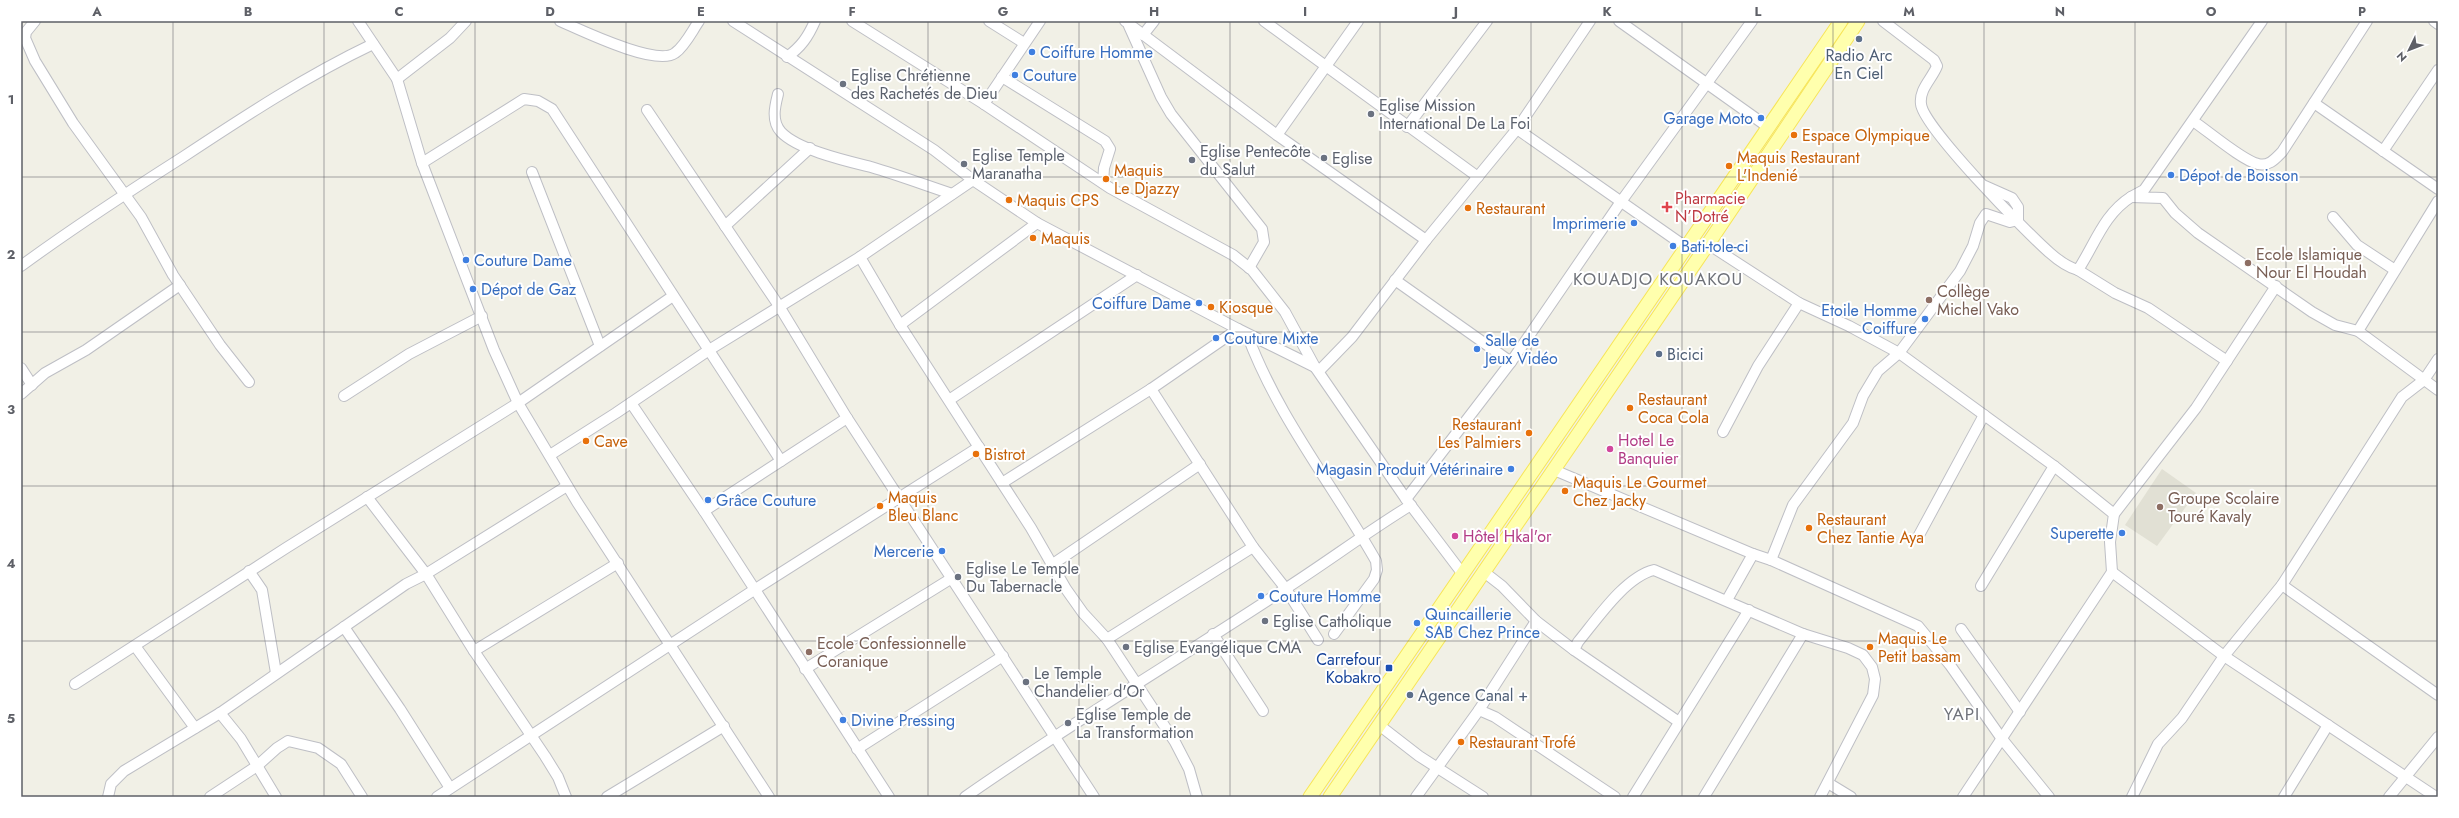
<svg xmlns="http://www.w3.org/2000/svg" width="2459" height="818" font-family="Jost,sans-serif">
	<rect width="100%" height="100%" fill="#f1f0e6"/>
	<polygon fill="#e1e0d4" points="2162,469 2196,493 2157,546 2125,525"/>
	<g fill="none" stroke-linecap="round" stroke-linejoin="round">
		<defs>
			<g id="minor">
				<polyline points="35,21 26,32 25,38 35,61 73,123 141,217 173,275 220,345 249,382"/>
				<polyline points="358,21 397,79 422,163 494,350 518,403 577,502 769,797"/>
				<path d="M560 21C581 30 656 67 675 53 685 46 692 31 699 21"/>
				<polyline points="733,21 934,150 973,180 1037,223 1238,329 1315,367"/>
				<polyline points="852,21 984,104 1110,188 1233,255 1252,270 1285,312 1315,367 1406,499 1462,573"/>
				<polyline points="989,21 1024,43"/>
				<polyline points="1125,21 1277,135 1426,240"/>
				<polyline points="1264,21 1478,177"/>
				<polyline points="1619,21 1768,127"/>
				<path d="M1883 21 1934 60 1937 66C1932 79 1919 89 1921 104 1923 127 2028 234 2050 253 2059 261 2067 267 2078 270 2095 244 2104 214 2131 197"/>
				<polyline points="2262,21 2144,190 2131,197 2163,198 2175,213 2198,233 2312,312 2335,325 2358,331 2438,390"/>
				<polyline points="2434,21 2438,24"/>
				<polyline points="1129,26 1161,97 1171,114 1262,229 1264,242 1249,268"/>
				<polyline points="1143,35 1154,21"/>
				<path d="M787 57C801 47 808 37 815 21"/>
				<polyline points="1002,77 1105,141 1110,149 1104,168 1103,183"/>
				<polyline points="397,79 450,38 466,21"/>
				<path d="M778 94C775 106 771 121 781 132 798 150 847 161 871 167 898 175 925 185 952 194"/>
				<polyline points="2314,103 2438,189"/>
				<polyline points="984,104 1040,21"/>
				<polyline points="647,110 779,306 847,418 1094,797"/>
				<path d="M2193 121C2208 131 2243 161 2258 164 2269 167 2276 158 2282 152L2367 21"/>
				<polyline points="1407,127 1487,21"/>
				<polyline points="1517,129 1686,247"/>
				<polyline points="1277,135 1358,21"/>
				<polyline points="2383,151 2438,70"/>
				<polyline points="422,163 524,99 538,101 552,109 781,461"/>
				<polyline points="532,172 600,346"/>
				<polyline points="2333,217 2357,245 2395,270"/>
				<polyline points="725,226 810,148"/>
				<polyline points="1708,244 1799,303 1849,326 1899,353 2054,466 2114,514 2110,542 2112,572 1963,797"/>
				<polyline points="860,257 900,325 1031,528 1066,589 1083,613 1107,639 1253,547"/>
				<path d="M21 266C74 227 128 192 183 157 245 116 306 76 373 44"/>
				<polyline points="2078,270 2115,293 2148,308 2227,361"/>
				<polyline points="1395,280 1511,362"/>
				<polyline points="900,325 1037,223"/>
				<polyline points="2358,331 2438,201"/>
				<path d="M1247 334C1277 416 1333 485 1376 561L1377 570 1374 579 1334 634"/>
				<polyline points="21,368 32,385"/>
				<polyline points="1319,371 1352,337 1426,240 1517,129 1590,21"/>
				<polyline points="1151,389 1253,547 1286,589 1318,640"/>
				<polyline points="21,394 45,373 86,350 180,285"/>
				<polyline points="344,396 409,354 482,316"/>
				<polyline points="949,400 1137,275"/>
				<polyline points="631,403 704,511 889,797"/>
				<polyline points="1723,432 1758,366 1799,303"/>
				<polyline points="550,455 616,413 709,350 860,257 973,180"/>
				<polyline points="1554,470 1753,554 1771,560 1918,626 1950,665 2002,739 2049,797"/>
				<polyline points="1002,483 1151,389 1238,329"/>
				<polyline points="367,497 426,574 474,651 545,756 558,777 566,797"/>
				<polyline points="1406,499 1511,362 1620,203 1752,21"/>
				<polyline points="704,511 847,418"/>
				<polyline points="2114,514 2196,408 2276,286"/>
				<polyline points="1918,537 1984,415"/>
				<polyline points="1771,560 1793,505 1853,423 1863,396 1878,371 1899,353 1960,271 1973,246 1980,223 1986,214 2010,222 2018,220 2018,207 2012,198 1985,186"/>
				<polyline points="1053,564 1200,464"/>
				<polyline points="249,571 262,590 276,673"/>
				<path d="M1484 572 1502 586 1536 621 1574 650 1578 642C1597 619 1625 577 1654 570L1803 634 1848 648 1863 655 1872 667 1875 679 1873 695 1820 797"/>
				<polyline points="2112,572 2224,656 2436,797"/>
				<polyline points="2282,585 2438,695"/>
				<polyline points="1981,586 2054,466"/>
				<polyline points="1727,600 1753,554"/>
				<polyline points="344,627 400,709 450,788"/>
				<polyline points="1961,629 2020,712"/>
				<polyline points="1213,634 1263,711"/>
				<polyline points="1107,639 1175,742 1189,769 1197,797"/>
				<polyline points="135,646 195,728"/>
				<polyline points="1574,650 1679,722"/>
				<polyline points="474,651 618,563"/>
				<polyline points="805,669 952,578"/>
				<polyline points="75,684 286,548 518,403 673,296"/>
				<polyline points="1479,710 1536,621"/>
				<polyline points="220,713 241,739 276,797"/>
				<polyline points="1379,725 1419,756 1483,797"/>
				<polyline points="857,749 1003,656"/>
				<polyline points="1828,783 1851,797"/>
				<polyline points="108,797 111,784 124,771 220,713 406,584 426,574 567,486"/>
				<polyline points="210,797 257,766 277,748 288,741 318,748 341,764 362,797"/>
				<polyline points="437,797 754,590 979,447"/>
				<polyline points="607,797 724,726"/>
				<path d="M965 797C1069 724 1179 659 1285 589 1327 562 1367 532 1411 505"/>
				<polyline points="1416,797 1479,710 1495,717 1615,797"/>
				<polyline points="1633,797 1749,610"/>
				<polyline points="1704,797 1803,634"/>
				<polyline points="2132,797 2158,744 2182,718 2224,656 2282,585 2402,397 2424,380 2438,359"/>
				<polyline points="2284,797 2328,725"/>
				<polyline points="2389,797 2438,737"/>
			</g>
			<g id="major">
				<polyline points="1310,797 1841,21"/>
				<polyline points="1330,797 1708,244 1858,21"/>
			</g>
		</defs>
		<use href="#minor" stroke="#bebfc5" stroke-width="12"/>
		<use href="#major" stroke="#f7e559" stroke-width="15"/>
		<use href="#minor" stroke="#fff" stroke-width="10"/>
		<use href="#major" stroke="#ffffad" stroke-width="13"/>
	</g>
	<path fill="none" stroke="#5e6067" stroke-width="1" stroke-opacity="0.55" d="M173 21V797M324 21V797M475 21V797M626 21V797M777 21V797M928 21V797M1079 21V797M1230 21V797M1380 21V797M1531 21V797M1682 21V797M1833 21V797M1984 21V797M2135 21V797M2286 21V797M21 177H2438M21 332H2438M21 486H2438M21 641H2438"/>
	<g fill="#5c6f8a" stroke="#fff" stroke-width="1.5">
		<circle cx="1859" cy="39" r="4"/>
		<circle cx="1659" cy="354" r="4"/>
		<circle cx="1410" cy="695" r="4"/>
	</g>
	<g fill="#3f7fe0" stroke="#fff" stroke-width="1.5">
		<circle cx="1032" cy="52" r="4"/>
		<circle cx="1015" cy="75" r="4"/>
		<circle cx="1761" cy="118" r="4"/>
		<circle cx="2171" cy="175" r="4"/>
		<circle cx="1634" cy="223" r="4"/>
		<circle cx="1673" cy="246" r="4"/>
		<circle cx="466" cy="260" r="4"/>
		<circle cx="473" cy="289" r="4"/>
		<circle cx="1199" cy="303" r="4"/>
		<circle cx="1925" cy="319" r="4"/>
		<circle cx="1216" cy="338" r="4"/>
		<circle cx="1477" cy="349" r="4"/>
		<circle cx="1511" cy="469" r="4"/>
		<circle cx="708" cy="500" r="4"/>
		<circle cx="2122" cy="533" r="4"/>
		<circle cx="942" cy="551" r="4"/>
		<circle cx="1261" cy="596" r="4"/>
		<circle cx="1417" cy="623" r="4"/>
		<circle cx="843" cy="720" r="4"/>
	</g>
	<g fill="#6b7280" stroke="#fff" stroke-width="1.5">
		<circle cx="843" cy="84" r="4"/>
		<circle cx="1371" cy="114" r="4"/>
		<circle cx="1324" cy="158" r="4"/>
		<circle cx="1192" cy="160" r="4"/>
		<circle cx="964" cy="164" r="4"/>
		<circle cx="958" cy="577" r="4"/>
		<circle cx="1265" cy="621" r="4"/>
		<circle cx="1126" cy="647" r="4"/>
		<circle cx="1026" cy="682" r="4"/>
		<circle cx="1068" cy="723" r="4"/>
	</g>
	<g fill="#e8710a" stroke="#fff" stroke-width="1.5">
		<circle cx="1794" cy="135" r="4"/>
		<circle cx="1729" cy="166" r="4"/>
		<circle cx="1106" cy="179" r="4"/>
		<circle cx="1009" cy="200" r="4"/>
		<circle cx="1468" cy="208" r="4"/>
		<circle cx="1033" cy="238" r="4"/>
		<circle cx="1211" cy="307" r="4"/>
		<circle cx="1630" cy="408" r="4"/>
		<circle cx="1529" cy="433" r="4"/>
		<circle cx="586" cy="441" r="4"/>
		<circle cx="976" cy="454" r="4"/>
		<circle cx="1565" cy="491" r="4"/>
		<circle cx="880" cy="506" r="4"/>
		<circle cx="1809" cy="528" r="4"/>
		<circle cx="1870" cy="647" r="4"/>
		<circle cx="1461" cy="742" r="4"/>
	</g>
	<path fill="#e0444e" stroke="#fff" stroke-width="1.5" d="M1665 201h4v4h4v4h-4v4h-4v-4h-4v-4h4z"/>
	<g fill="#8d6e63" stroke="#fff" stroke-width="1.5">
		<circle cx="2248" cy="263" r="4"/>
		<circle cx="1929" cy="300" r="4"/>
		<circle cx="2160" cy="507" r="4"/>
		<circle cx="809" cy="652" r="4"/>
	</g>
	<g fill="#d1479c" stroke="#fff" stroke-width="1.5">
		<circle cx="1610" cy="449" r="4"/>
		<circle cx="1455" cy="536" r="4"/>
	</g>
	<rect fill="#1a4fb4" stroke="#fff" stroke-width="1.5" x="1385" y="664" width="8" height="8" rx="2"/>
	<g text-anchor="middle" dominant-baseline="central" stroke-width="4" stroke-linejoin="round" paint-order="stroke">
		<g font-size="16" fill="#366cbe" stroke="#fff" text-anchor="start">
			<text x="1040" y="52">Coiffure Homme</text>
			<text x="1023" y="75">Couture</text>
			<text x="1753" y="118" text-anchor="end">Garage Moto</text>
			<text x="2179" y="175">Dépot de Boisson</text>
			<text x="1626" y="223" text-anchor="end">Imprimerie</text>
			<text x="1681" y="246">Bati-tole-ci</text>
			<text x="474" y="260">Couture Dame</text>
			<text x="481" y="289">Dépot de Gaz</text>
			<text x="1191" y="303" text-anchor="end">Coiffure Dame</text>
			<text x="1917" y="310" text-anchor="end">Etoile Homme<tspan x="1917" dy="18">Coiffure</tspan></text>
			<text x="1224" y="338">Couture Mixte</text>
			<text x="1485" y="340">Salle de<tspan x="1485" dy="18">Jeux Vidéo</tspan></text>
			<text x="1503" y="469" text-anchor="end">Magasin Produit Vétérinaire</text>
			<text x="716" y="500">Grâce Couture</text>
			<text x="2114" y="533" text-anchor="end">Superette</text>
			<text x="934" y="551" text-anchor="end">Mercerie</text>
			<text x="1269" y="596">Couture Homme</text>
			<text x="1425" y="614">Quincaillerie<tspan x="1425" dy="18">SAB Chez Prince</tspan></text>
			<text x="851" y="720">Divine Pressing</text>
		</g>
		<g font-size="16" fill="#4e5e75" stroke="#fff" text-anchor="start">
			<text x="1859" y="55" text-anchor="middle">Radio Arc<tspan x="1859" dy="18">En Ciel</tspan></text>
			<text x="1667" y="354">Bicici</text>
			<text x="1418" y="695">Agence Canal +</text>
		</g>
		<g font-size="16" fill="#5b616d" stroke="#fff" text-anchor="start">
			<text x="851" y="75">Eglise Chrétienne<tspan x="851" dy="18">des Rachetés de Dieu</tspan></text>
			<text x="1379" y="105">Eglise Mission<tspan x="1379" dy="18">International De La Foi</tspan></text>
			<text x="1200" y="151">Eglise Pentecôte<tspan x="1200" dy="18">du Salut</tspan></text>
			<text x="972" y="155">Eglise Temple<tspan x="972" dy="18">Maranatha</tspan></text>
			<text x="1332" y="158">Eglise</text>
			<text x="966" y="568">Eglise Le Temple<tspan x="966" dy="18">Du Tabernacle</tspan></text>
			<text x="1273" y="621">Eglise Catholique</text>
			<text x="1134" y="647">Eglise Evangélique CMA</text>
			<text x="1034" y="673">Le Temple<tspan x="1034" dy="18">Chandelier d'Or</tspan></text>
			<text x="1076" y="714">Eglise Temple de<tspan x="1076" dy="18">La Transformation</tspan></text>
		</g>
		<g font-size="16" fill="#c56008" stroke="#fff" text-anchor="start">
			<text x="1802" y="135">Espace Olympique</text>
			<text x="1737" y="157">Maquis Restaurant<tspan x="1737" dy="18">L'Indenié</tspan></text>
			<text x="1114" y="170">Maquis<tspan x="1114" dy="18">Le Djazzy</tspan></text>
			<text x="1017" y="200">Maquis CPS</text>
			<text x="1476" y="208">Restaurant</text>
			<text x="1041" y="238">Maquis</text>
			<text x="1219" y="307">Kiosque</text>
			<text x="1638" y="399">Restaurant<tspan x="1638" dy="18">Coca Cola</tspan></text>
			<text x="1521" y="424" text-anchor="end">Restaurant<tspan x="1521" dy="18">Les Palmiers</tspan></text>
			<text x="594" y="441">Cave</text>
			<text x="984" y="454">Bistrot</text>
			<text x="1573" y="482">Maquis Le Gourmet<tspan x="1573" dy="18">Chez Jacky</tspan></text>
			<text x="888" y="497">Maquis<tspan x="888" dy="18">Bleu Blanc</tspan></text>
			<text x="1817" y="519">Restaurant<tspan x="1817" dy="18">Chez Tantie Aya</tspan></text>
			<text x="1878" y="638">Maquis Le<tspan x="1878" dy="18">Petit bassam</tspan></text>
			<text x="1469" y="742">Restaurant Trofé</text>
		</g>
		<g font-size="16" fill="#be3a42" stroke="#fff" text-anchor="start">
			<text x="1675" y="198">Pharmacie<tspan x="1675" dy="18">N’Dotré</tspan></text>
		</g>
		<g font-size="16" fill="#785e54" stroke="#fff" text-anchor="start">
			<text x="2256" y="254">Ecole Islamique<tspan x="2256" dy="18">Nour El Houdah</tspan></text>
			<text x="1937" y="291">Collège<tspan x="1937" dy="18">Michel Vako</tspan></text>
			<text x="2168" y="498">Groupe Scolaire<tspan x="2168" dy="18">Touré Kavaly</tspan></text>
			<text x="817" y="643">Ecole Confessionnelle<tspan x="817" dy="18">Coranique</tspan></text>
		</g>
		<g font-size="16" fill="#b23c85" stroke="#fff" text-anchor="start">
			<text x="1618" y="440">Hotel Le<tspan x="1618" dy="18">Banquier</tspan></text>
			<text x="1463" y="536">Hôtel Hkal'or</text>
		</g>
		<g font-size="16" fill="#164399" stroke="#fff" text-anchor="end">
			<text x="1381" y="659">Carrefour<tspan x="1381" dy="18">Kobakro</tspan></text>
		</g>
		<g font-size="17" letter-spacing="1" fill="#6f7279" stroke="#fff">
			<text x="1658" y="279">KOUADJO KOUAKOU</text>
			<text x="1962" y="714">YAPI</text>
		</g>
	</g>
	<rect width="2459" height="818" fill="none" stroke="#ffffff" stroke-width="44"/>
	<g transform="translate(2409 50) rotate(227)" stroke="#ffffff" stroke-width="3" paint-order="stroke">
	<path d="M0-3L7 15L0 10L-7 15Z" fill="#5e6067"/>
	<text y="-6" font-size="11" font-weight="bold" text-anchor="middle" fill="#5e6067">N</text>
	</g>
	<rect x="22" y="22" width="2415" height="774" fill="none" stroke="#5e6067" stroke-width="1.5"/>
	<g font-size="13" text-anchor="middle" font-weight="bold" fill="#5e6067">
		<text x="97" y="16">A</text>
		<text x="248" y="16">B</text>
		<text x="399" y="16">C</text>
		<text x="550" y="16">D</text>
		<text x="701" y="16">E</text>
		<text x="852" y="16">F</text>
		<text x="1003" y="16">G</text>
		<text x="1154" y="16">H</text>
		<text x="1305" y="16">I</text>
		<text x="1456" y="16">J</text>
		<text x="1607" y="16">K</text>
		<text x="1758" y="16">L</text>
		<text x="1909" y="16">M</text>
		<text x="2060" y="16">N</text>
		<text x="2211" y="16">O</text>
		<text x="2362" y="16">P</text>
		<text x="11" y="104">1</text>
		<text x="11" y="259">2</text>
		<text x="11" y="414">3</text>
		<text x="11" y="568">4</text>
		<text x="11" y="723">5</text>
	</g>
</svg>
